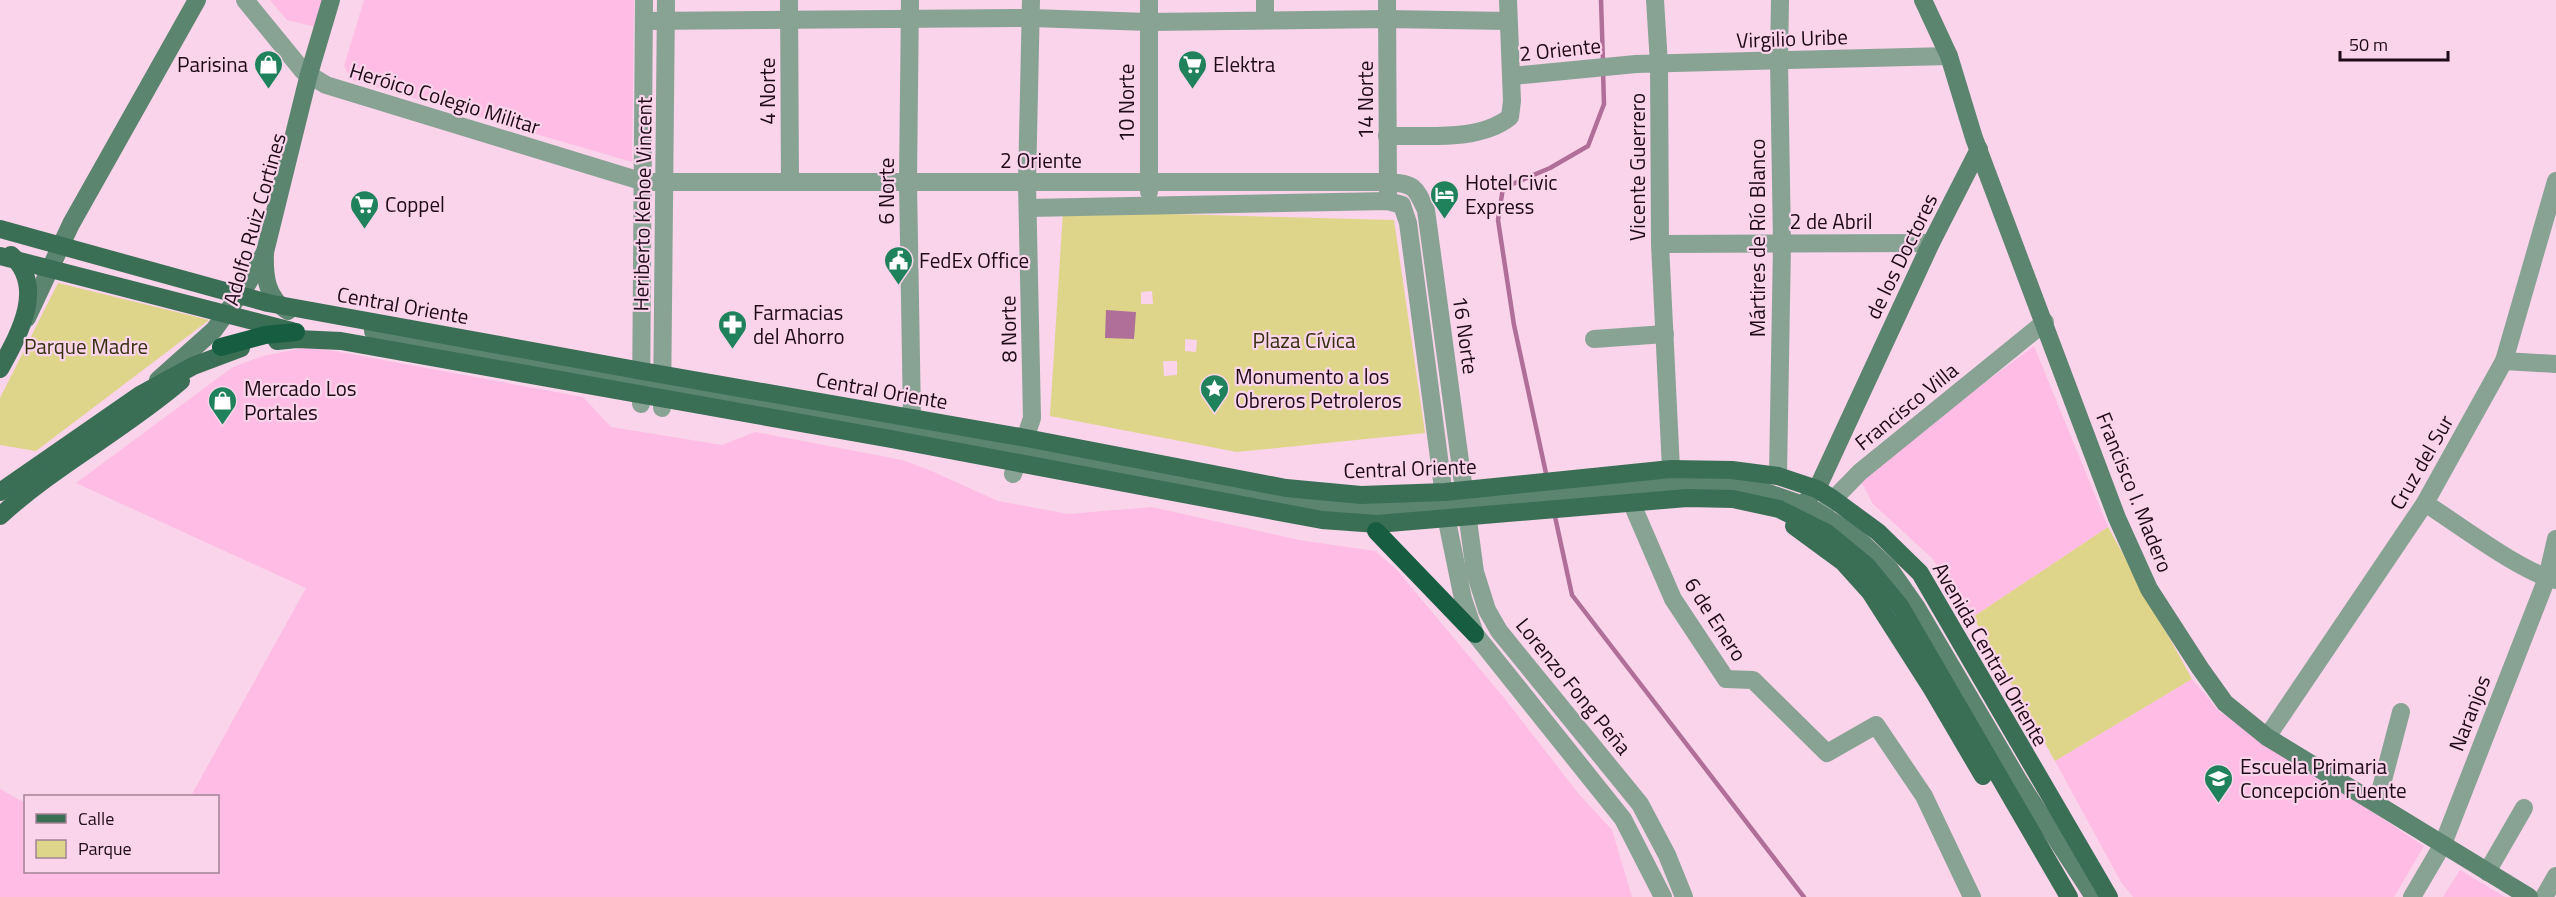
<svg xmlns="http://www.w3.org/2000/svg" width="2556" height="897" font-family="'Titillium Web',sans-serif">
	<rect width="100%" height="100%" fill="#f9d4ea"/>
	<g fill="#ffbce5">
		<polygon points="270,0 328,0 320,28 287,20"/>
		<polygon points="364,0 634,0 632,162 352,80 344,66"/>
		<polygon points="2034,346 2108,527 1973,617 1958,598 1932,558 1873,504 1861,481 1865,472"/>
		<polygon points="303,348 318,348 583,397 611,427 722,445 755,432 902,460 929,470 998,501 1068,514 1152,507 1299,540 1375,551 1396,569 1505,699 1578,793 1612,830 1632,897 0,897 0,789 25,803 26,872 218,872 218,796 191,796 306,588 76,483 233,367 263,356"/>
		<polygon points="2192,679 2219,711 2424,846 2394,897 2133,897 2121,882 2055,761"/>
		<polygon points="2460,870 2505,897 2443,897"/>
	</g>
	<g fill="#ded58a" fill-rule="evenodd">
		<path d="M1063 211 1394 220 1425 433 1237 452 1050 416ZM1152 291 1153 304H1141V292ZM1185 339 1197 340 1196 352 1185 351ZM1163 361H1177V375L1164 376Z"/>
		<polygon points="58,283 209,320 36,451 0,445 0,398"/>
		<polygon points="2108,527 2192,679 2055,761 1973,617"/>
	</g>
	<polygon fill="#b06f98" points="1106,310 1136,312 1134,339 1105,338"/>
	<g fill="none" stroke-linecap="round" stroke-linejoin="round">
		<g stroke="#b06f98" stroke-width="4.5">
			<polyline points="1601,0 1603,62"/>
			<polyline points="1547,478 1514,325 1498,220 1503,188 1550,168 1588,146 1604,104 1603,70"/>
			<polyline points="1554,512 1572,595 1804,897"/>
		</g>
		<g stroke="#88a394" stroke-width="18">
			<path d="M245 0 303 71 326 85 644 182H1388C1414 184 1415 186 1426 210L1475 572 1487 610 1499 631 1640 804 1667 855 1684 897"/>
			<polyline points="789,0 790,182"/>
			<polyline points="910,0 908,182 912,418"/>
			<polyline points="1387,0 1388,193"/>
			<polyline points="1655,0 1659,64 1660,244 1671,469"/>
			<polyline points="1265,20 1265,0"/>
			<polyline points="644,21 1031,18 1149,22 1387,19 1508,21"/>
			<polyline points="1512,76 1636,64 1949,56"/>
			<path d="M1387 136C1426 135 1479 142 1510 117L1512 101 1508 0"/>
			<polyline points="1149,192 1149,0"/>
			<polyline points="1028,208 1388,201 1402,205 1408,223 1448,526 1463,599 1475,634 1623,819 1663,897"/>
			<polyline points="1660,244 1931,243"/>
			<polyline points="1594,339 1665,334"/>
			<polyline points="2504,361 2556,364"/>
			<polyline points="641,404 644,0"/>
			<polyline points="662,408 666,0"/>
			<polyline points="1013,474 1032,418 1027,183 1031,0"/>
			<polyline points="1778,476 1782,244 1779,61 1780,0"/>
			<path d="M2425 503C2456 523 2524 574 2556 580"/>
			<polyline points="1635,511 1673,599 1726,679 1753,680 1827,753 1876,725 1924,796 1972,897"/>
			<polyline points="1822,511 1860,472 2045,322"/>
			<polyline points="2267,737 2425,503 2504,361 2556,181"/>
			<polyline points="2377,803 2401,712"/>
			<polyline points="2487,872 2524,808"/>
			<polyline points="2412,897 2443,844 2547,578 2556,539"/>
			<polyline points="2544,897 2556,876"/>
		</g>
		<g stroke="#5c8570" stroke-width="18">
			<polyline points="1923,0 1949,56 1974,138 2117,518 2149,589 2200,668 2225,703 2267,737 2529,897"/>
			<path d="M265 252C264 275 266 298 288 311"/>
			<polyline points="27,318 71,224 197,0"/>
			<polyline points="373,331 897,425 1289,501 1350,509 1414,507 1698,483 1754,488 1809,507 1853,534 1889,568 1917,608 2020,783 2094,897"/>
			<polyline points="158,380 214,330 248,283 265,252 309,74 331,0"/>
			<polyline points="1807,500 1817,489 1931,243 1979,149"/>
		</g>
		<g stroke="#3a6f56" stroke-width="18">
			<polyline points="0,229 268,303 642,371 1026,438 1286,488 1361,495 1445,492 1671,469 1732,470 1778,476 1817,489 1833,499 1878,532 1920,573 2109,897"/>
			<polyline points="0,256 292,331"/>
			<polyline points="277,341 297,339 341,341 891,439 1322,520 1377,524 1687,498 1733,499 1779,509 1827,533 1867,566 1900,606 2069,897"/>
			<path d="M0 369C18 336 47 287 11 255"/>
			<polyline points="0,492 140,395 193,366 241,348"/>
			<path d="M0 516C56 465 124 430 181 381"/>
			<polyline points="1794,526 1843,562 1870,592 1932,689 1983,776"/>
		</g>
		<g stroke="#175d41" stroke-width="18">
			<polyline points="221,347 265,335 296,332"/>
			<polyline points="1376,531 1475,634"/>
		</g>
	</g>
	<defs>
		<symbol id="shop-pin" viewBox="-11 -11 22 30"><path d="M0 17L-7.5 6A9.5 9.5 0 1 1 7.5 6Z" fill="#20825c" stroke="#f9d4ea"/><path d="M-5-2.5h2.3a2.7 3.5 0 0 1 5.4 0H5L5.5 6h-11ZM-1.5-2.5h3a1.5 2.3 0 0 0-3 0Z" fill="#fff"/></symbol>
		<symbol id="supermarket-pin" viewBox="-11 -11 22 30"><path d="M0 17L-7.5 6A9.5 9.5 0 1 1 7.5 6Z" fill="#20825c" stroke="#f9d4ea"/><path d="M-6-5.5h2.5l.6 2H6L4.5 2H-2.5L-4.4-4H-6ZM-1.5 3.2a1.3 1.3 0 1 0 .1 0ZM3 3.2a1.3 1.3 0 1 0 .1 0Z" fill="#fff"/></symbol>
		<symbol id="hotel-pin" viewBox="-11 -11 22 30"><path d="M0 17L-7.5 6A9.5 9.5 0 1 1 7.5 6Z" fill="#20825c" stroke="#f9d4ea"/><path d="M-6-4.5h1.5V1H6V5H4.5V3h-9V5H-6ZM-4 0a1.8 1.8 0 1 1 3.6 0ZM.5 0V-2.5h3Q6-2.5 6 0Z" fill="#fff"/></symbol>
		<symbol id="civic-pin" viewBox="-11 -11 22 30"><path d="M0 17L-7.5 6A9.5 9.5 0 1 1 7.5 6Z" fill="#20825c" stroke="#f9d4ea"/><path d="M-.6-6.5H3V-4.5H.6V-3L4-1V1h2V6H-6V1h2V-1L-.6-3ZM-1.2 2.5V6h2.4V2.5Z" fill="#fff"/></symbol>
		<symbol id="pharmacy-pin" viewBox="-11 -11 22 30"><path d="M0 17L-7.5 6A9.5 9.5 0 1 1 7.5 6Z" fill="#20825c" stroke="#f9d4ea"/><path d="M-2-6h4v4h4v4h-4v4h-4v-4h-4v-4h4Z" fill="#fff"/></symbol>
		<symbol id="sight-pin" viewBox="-11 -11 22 30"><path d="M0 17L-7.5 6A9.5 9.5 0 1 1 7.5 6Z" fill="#20825c" stroke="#f9d4ea"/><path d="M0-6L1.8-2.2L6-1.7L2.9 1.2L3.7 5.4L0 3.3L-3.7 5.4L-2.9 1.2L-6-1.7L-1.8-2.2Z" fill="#fff"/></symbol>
		<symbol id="school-pin" viewBox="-11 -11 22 30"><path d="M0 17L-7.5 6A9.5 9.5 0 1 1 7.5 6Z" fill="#20825c" stroke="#f9d4ea"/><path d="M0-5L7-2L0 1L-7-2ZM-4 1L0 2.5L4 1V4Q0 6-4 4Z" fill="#fff"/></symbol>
	</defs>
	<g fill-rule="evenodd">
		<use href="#shop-pin" x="252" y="48" width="33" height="45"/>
		<use href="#supermarket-pin" x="1176" y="48" width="33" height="45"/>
		<use href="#hotel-pin" x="1428" y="178" width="33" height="45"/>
		<use href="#supermarket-pin" x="348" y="188" width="33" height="45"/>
		<use href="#civic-pin" x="882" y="244" width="33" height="45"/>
		<use href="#pharmacy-pin" x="716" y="308" width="33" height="45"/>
		<use href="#sight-pin" x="1198" y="372" width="33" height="45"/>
		<use href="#shop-pin" x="206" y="384" width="33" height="45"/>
		<use href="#school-pin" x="2202" y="762" width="33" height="45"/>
	</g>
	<g text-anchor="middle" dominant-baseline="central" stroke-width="4.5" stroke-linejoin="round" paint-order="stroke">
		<g font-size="21" fill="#1f0a18" stroke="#f9d4ea">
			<text transform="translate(1792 38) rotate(-2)">Virgilio Uribe</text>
			<text transform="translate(1560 49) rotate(-6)">2 Oriente</text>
			<text transform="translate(767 91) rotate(-90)">4 Norte</text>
			<text transform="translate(445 98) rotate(17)">Heróico Colegio Militar</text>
			<text transform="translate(1365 100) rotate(-90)">14 Norte</text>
			<text transform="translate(1126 103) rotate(-90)">10 Norte</text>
			<text x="1041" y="160">2 Oriente</text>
			<text transform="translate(1637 167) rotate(-90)">Vicente Guerrero</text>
			<text transform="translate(886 191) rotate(-90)">6 Norte</text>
			<text transform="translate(642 204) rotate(-89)">Heriberto Kehoe Vincent</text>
			<text transform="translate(254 219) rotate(-74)">Adolfo Ruiz Cortines</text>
			<text x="1831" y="221">2 de Abril</text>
			<text transform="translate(1757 238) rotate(-90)">Mártires de Río Blanco</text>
			<text transform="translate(1901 256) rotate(-64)">de los Doctores</text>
			<text transform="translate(403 305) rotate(10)">Central Oriente</text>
			<text transform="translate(1008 329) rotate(-91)">8 Norte</text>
			<text transform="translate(1466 335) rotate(82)">16 Norte</text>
			<text transform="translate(882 390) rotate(10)">Central Oriente</text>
			<text transform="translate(1906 406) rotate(-39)">Francisco Villa</text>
			<text transform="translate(2421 462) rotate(-60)">Cruz del Sur</text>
			<text transform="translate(1410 468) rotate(-2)">Central Oriente</text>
			<text transform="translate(2135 492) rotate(68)">Francisco I. Madero</text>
			<text transform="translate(1716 619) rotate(57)">6 de Enero</text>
			<text transform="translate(1991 654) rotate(60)">Avenida Central Oriente</text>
			<text transform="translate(1574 686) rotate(51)">Lorenzo Fong Peña</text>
			<text transform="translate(2469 713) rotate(-69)">Naranjos</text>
		</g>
		<g font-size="21" fill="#1f0a18" stroke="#f9d4ea" text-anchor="start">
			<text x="248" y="64" text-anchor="end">Parisina</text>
			<text x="1213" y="64">Elektra</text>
			<text x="1465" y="182">Hotel Civic<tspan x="1465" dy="24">Express</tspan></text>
			<text x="385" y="204">Coppel</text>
			<text x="919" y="260">FedEx Office</text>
			<text x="753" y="312">Farmacias<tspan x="753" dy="24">del Ahorro</tspan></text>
			<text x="1235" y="376">Monumento a los<tspan x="1235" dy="24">Obreros Petroleros</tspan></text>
			<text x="244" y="388">Mercado Los<tspan x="244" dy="24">Portales</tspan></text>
			<text x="2240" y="766">Escuela Primaria<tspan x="2240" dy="24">Concepción Fuente</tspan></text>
		</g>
		<g font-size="21" fill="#363110" stroke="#f9d4ea">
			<text x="1304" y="340">Plaza Cívica</text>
			<text x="86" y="346">Parque Madre</text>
		</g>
	</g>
	<rect x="24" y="795" width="195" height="78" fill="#f9d4ea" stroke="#a28396" stroke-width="1.5"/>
	<rect x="36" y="814" width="30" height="9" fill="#3a6f56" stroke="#a28396" stroke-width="1.5"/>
	<text x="78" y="825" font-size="18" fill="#1f0a18">Calle</text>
	<rect x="36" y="840" width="30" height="18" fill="#ded58a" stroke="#a28396" stroke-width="1.5"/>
	<text x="78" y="855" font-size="18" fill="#1f0a18">Parque</text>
	<path d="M2340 51v9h108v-9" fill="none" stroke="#1f0a18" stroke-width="3"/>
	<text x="2349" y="51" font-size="18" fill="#1f0a18" stroke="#f9d4ea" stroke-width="4.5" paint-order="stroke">50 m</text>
</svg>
